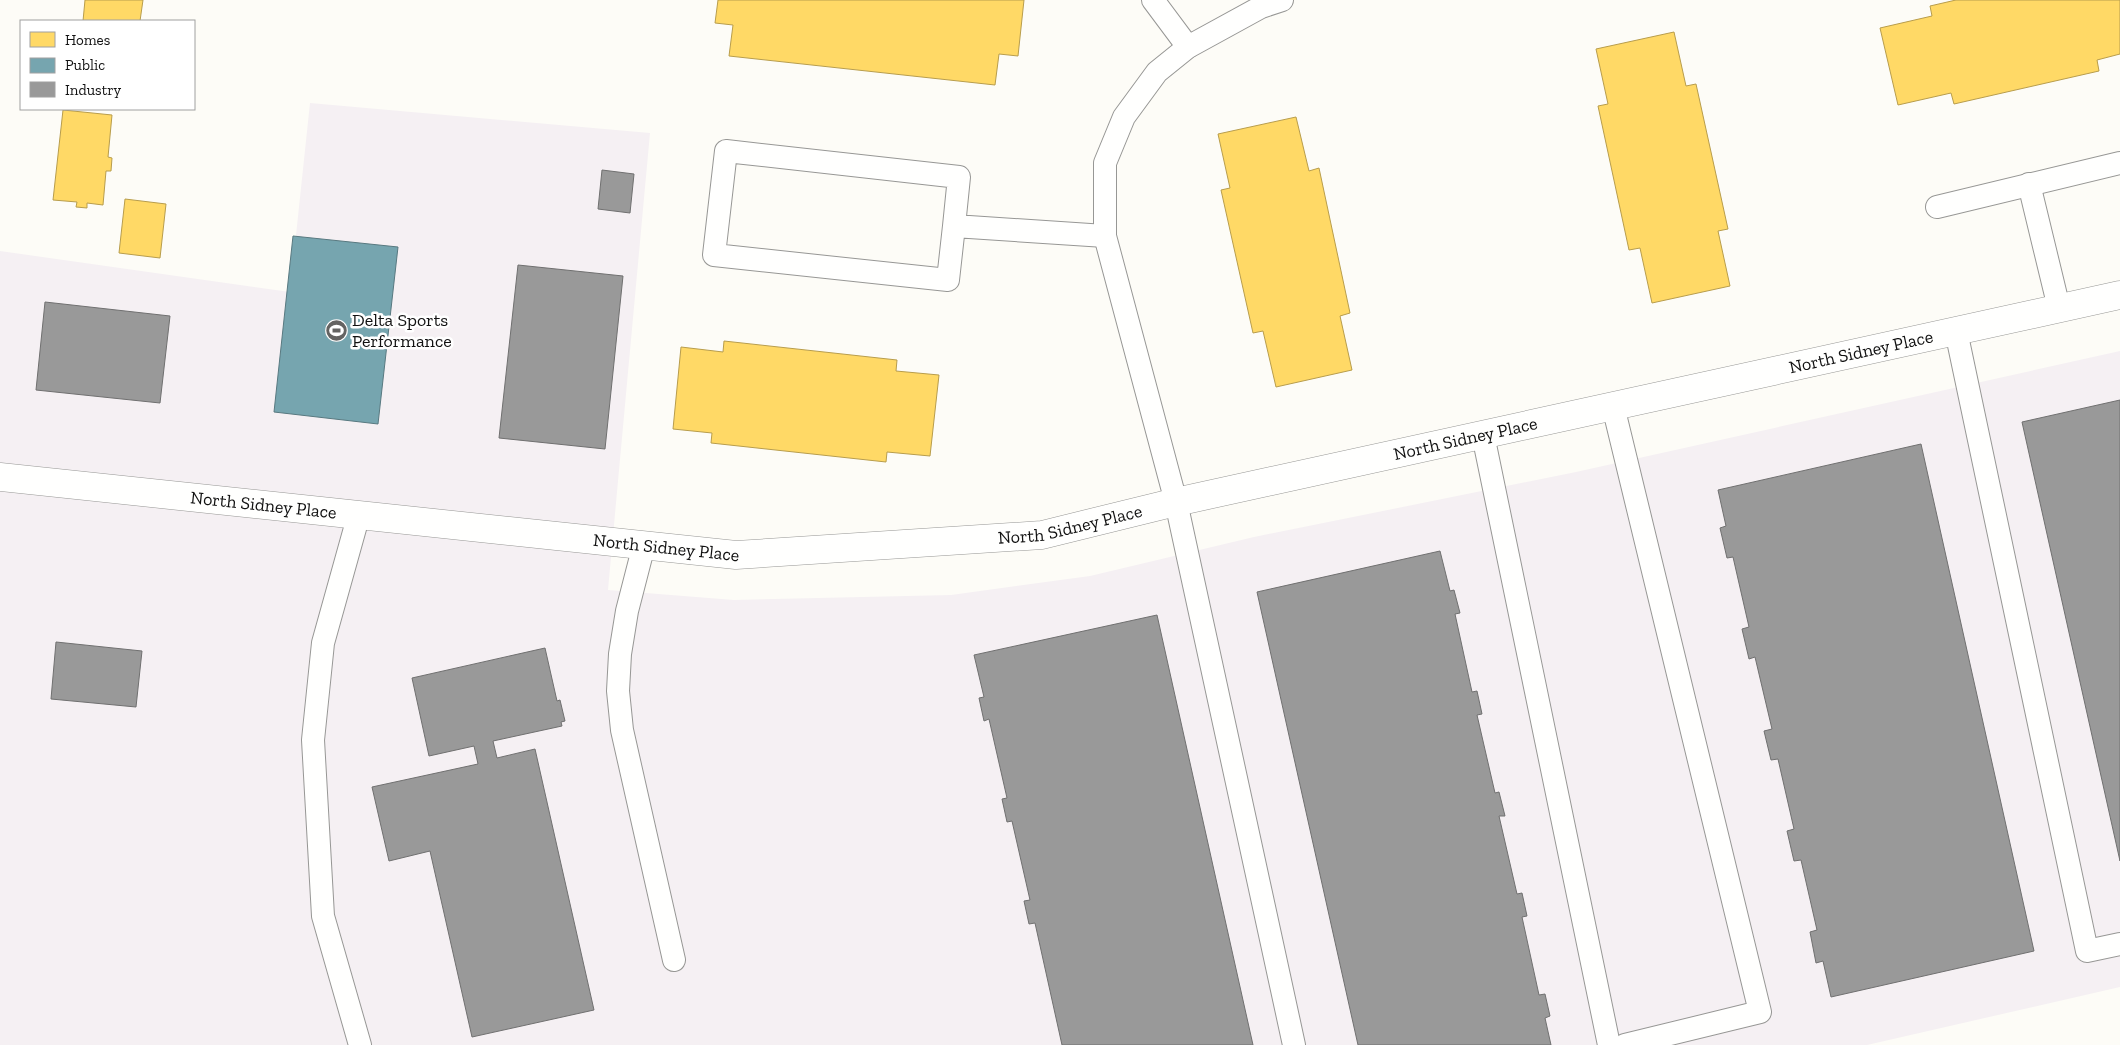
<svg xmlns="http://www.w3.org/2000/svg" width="2120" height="1045" font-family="'Zilla Slab',serif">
	<rect width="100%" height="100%" fill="#fdfcf7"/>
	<polygon fill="#f5f0f3" points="310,103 650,133 608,590 734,600 951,595 1090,576 1254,537 1576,472 2120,351 2120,987 1867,1045 0,1045 0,251 290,292"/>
	<g fill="#ffd966" stroke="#b89d4c">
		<polygon points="85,0 143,0 140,21 83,21"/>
		<polygon points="718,0 1024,0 1018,56 999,54 995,85 729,56 733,25 715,23"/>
		<polygon points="1956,0 2120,0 2120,54 2097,60 2099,71 1954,104 1951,93 1898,105 1880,28 1932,16 1930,6"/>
		<polygon points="1674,32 1686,86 1696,84 1728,229 1718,231 1730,286 1652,303 1640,248 1629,250 1598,106 1608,104 1596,49"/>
		<polygon points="63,110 112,115 108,157 112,158 111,171 106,171 103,205 87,203 87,208 76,207 77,202 53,200"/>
		<polygon points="1296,117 1309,171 1319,168 1350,313 1340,316 1352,370 1276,387 1263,331 1253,333 1221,190 1230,188 1218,134"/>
		<polygon points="125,199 166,204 160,258 119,253"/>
		<polygon points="724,341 897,360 896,371 939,375 930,456 887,452 886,462 711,443 712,433 673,429 681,347 723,352"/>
	</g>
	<polygon fill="#76a5af" stroke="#587980" points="293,236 398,247 378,424 274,412"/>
	<g fill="#999" stroke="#707070">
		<polygon points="602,170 634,174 630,213 598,209"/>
		<polygon points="518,265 623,276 605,449 499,438"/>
		<polygon points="45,302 170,316 160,403 36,390"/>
		<polygon points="2120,400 2120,861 2022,422"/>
		<polygon points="1921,444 2034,951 1831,997 1823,961 1816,963 1810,932 1817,930 1801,860 1794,861 1787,831 1794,829 1778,759 1771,760 1764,731 1772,729 1755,657 1749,659 1742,629 1749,627 1733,557 1727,558 1720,528 1726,526 1718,490"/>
		<polygon points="1440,551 1450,591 1454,590 1460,613 1455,614 1472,692 1477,691 1482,714 1477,715 1495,793 1499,792 1505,816 1499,816 1517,894 1522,893 1527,916 1522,917 1539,995 1545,994 1550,1016 1545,1018 1551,1045 1358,1045 1257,592"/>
		<polygon points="1157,615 1253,1045 1062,1045 1035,923 1029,924 1024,901 1030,900 1012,821 1007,822 1002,799 1007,798 989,719 984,721 979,698 984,697 974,655"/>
		<polygon points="56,642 142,651 136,707 51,699"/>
		<polygon points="545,648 557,701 560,700 565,721 561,722 562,726 493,741 497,758 535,749 594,1010 472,1037 430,851 389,861 372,787 478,764 474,746 429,756 412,678"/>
	</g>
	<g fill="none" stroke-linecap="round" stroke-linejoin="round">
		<defs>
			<g id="service">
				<polyline points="1153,0 1188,47"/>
				<polyline points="1282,0 1261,7 1188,47 1157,72 1124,117 1105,163 1105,236 1176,502 1294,1045"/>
				<polyline points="2029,184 2059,308"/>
				<polyline points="1937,207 2120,163"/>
				<polyline points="954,226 959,177 726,151 714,255 948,280 954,226 1105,236"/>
				<polyline points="1956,331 2087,951 2120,944"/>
				<polyline points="1613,406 1760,1012 1625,1045"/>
				<polyline points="1483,435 1609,1045"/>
				<polyline points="359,514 323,643 313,740 323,916 360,1045"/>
				<polyline points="644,545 627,611 620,654 618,691 622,730 674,960"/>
			</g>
			<g id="minor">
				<path id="s1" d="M0 477 736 555 1042 535 1176 502 2120 295"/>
			</g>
		</defs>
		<use href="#service" stroke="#979795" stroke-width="24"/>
		<use href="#minor" stroke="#979795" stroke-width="29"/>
		<use href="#service" stroke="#fffffe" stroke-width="22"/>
		<use href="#minor" stroke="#fffffe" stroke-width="28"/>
	</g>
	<defs>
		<symbol id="stadium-disc" viewBox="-11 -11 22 22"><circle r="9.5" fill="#646362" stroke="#fff"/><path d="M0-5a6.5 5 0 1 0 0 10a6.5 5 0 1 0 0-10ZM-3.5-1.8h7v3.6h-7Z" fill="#fff"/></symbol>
	</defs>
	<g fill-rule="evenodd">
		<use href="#stadium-disc" x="324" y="318" width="25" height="25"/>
	</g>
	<g text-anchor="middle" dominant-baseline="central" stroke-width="5" stroke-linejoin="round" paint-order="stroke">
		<g font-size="18" fill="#111" stroke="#fff" text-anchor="start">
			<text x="352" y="320">Delta Sports<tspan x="352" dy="21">Performance</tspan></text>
		</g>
		<g font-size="18" fill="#111" stroke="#fff">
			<text stroke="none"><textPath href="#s1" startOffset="1886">North Sidney Place</textPath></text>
			<text stroke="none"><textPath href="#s1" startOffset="1481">North Sidney Place</textPath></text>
			<text stroke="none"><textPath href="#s1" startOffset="265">North Sidney Place</textPath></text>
			<text stroke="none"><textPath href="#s1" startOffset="1076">North Sidney Place</textPath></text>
			<text stroke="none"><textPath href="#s1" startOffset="670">North Sidney Place</textPath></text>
		</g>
	</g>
	<rect x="20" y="20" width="175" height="90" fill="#ffffff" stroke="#a0a0a0"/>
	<rect x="30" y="32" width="25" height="15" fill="#ffd966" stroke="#a0a0a0"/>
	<text x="65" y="45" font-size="15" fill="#111111">Homes</text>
	<rect x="30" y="58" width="25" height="15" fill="#76a5af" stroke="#a0a0a0"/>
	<text x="65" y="70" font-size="15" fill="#111111">Public</text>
	<rect x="30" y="82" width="25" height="15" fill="#999999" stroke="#a0a0a0"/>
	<text x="65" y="95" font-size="15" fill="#111111">Industry</text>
</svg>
